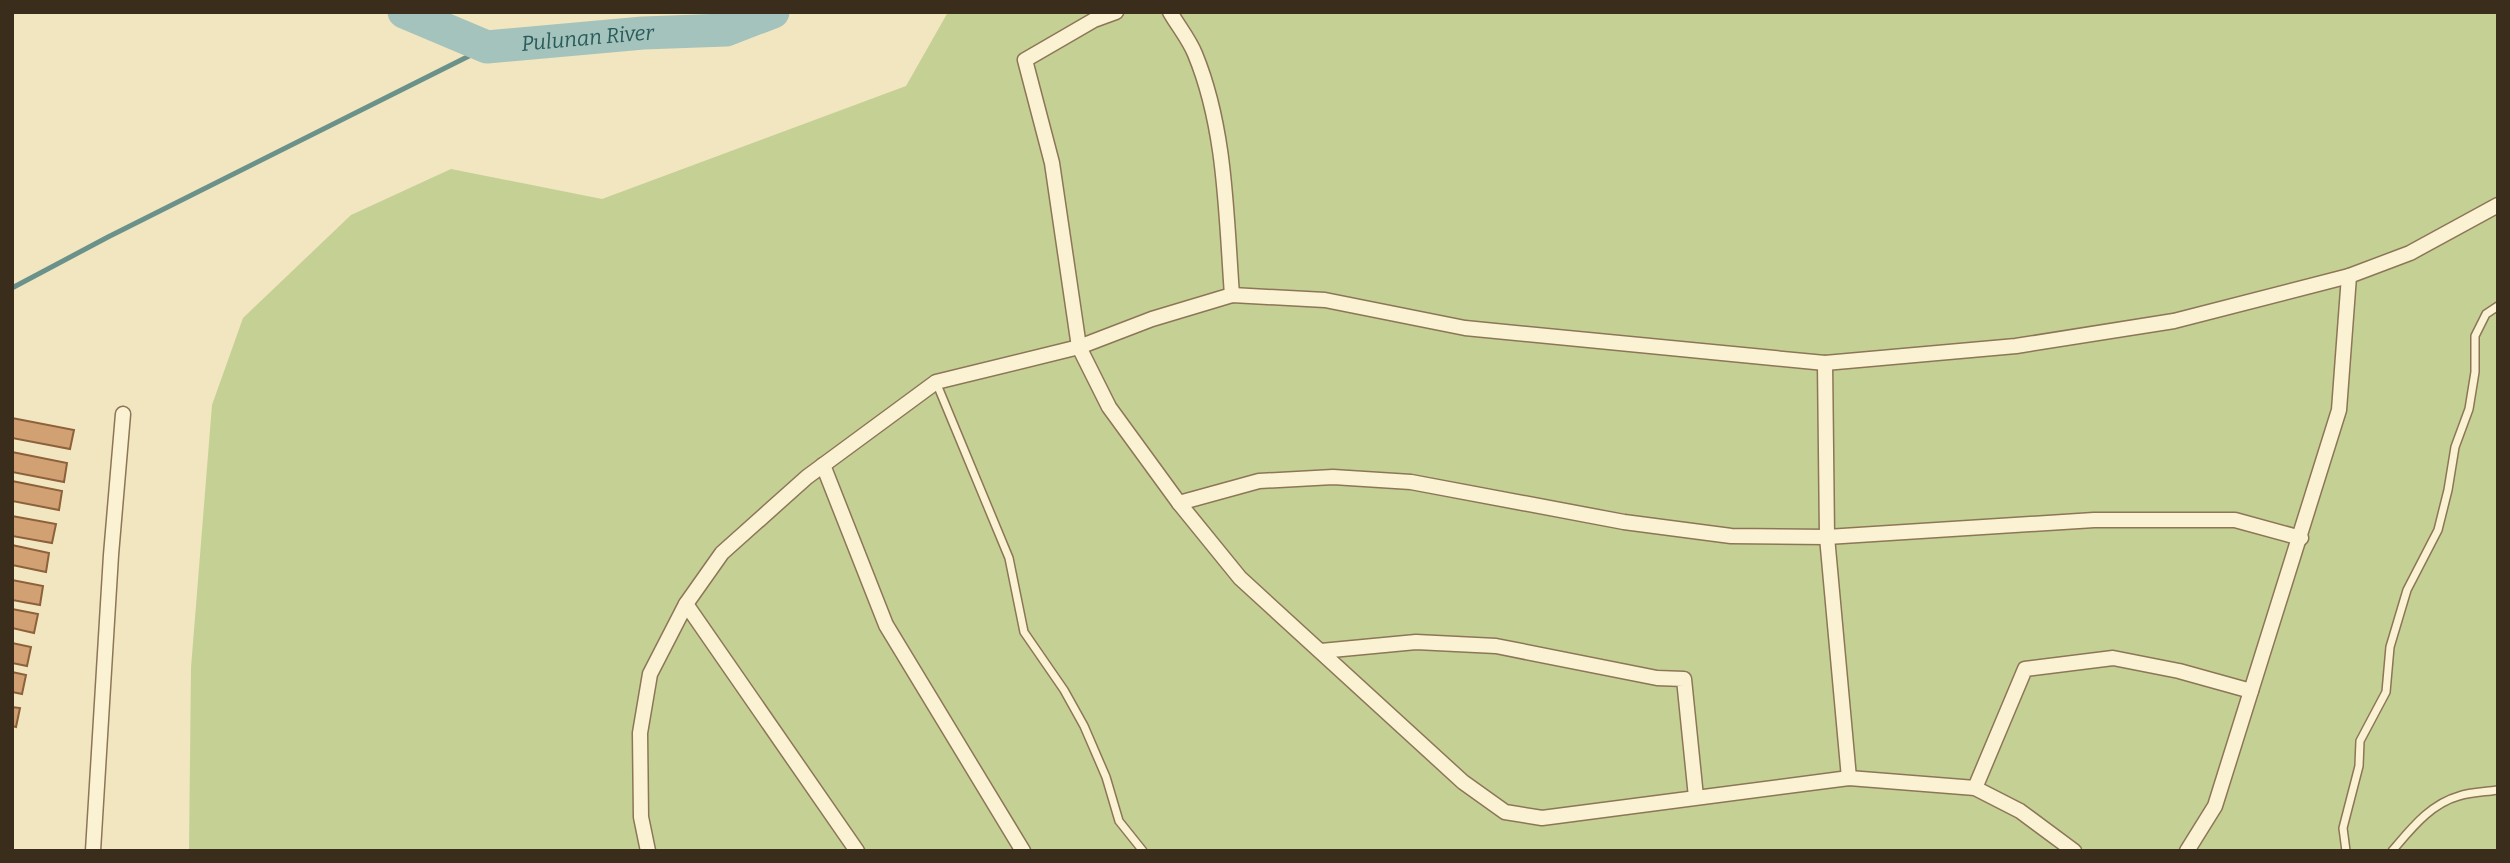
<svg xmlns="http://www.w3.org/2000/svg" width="2510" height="863" font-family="Bitter,serif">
	<rect width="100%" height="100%" fill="#f1e6c0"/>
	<polygon fill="#c5d094" points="948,12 2498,12 2498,851 189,851 191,668 212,405 243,318 351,215 451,169 602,199 906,86"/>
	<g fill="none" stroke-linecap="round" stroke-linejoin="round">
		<polyline stroke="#6a928a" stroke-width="5" points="12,288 108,237 487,47"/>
		<path stroke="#a4c3bc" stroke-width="33" id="s1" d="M404 12 487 47 643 33 726 30 773 12"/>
	</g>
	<g fill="#d2a173" stroke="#8d613b" stroke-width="2">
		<polygon points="12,418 74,430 70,449 12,438"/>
		<polygon points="12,452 67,463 64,482 12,472"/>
		<polygon points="12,481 62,491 59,510 12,501"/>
		<polygon points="12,516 56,524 52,543 12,536"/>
		<polygon points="12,545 49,553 46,572 12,565"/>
		<polygon points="12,580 43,586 40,605 12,600"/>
		<polygon points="12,609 38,614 34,633 12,628"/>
		<polygon points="12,643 31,647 27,666 12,663"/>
		<polygon points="12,672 26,675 22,694 12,692"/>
		<polygon points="12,707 20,708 16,727 12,726"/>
	</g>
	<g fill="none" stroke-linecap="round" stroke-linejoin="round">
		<defs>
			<g id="lane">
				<polyline points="936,382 1009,558 1024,632 1064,690 1084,726 1106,777 1119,821 1143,851"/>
				<polyline points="2346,851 2343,828 2359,766 2360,741 2386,692 2390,647 2407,590 2438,530 2448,490 2455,447 2469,409 2475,372 2475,336 2486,314 2498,306"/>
				<path d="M2392 851C2411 829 2430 804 2459 796 2471 792 2485 792 2498 790"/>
			</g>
			<g id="street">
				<polyline points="1116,12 1094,20 1025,60 1052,163 1079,347 1109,407 1179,503 1240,578 1463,782 1505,812 1542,818 1849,778 1975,788 2020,811 2074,851"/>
				<path d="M1170 12C1178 26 1189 39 1195 54 1226 129 1226 215 1232 295"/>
				<polyline points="1825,363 1827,537 1849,778"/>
				<polyline points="823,465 886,625 1023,851"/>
				<polyline points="1179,503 1259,481 1333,477 1411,482 1624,522 1731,536 1827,537 2094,520 2235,520 2301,538"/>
				<polyline points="686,604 857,851"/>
				<polyline points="1321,651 1416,642 1496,646 1657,678 1684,679 1696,797"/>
				<polyline points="1975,788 2025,669 2113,658 2179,671 2251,691"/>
				<polyline points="93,851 111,555 123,414"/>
				<polyline points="648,851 641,817 640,733 650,674 686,604 722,553 807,477 936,382 1079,347 1152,319 1232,295 1325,300 1465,328 1825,363 2016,346 2174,321 2349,276 2410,253 2498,205"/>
				<polyline points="2187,851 2215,806 2339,410 2349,276"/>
			</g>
		</defs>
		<use href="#lane" stroke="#8c7657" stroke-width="10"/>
		<use href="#street" stroke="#8c7657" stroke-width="17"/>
		<use href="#lane" stroke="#fbf2d4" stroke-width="7"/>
		<use href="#street" stroke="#fbf2d4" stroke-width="14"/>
	</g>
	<g text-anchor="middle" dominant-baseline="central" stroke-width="6" stroke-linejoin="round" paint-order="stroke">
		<g font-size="21" font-style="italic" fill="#2a5b5b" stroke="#f8efd1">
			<text stroke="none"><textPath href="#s1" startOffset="191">Pulunan River</textPath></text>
		</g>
	</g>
	<rect width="2510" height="863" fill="none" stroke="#3a2d1c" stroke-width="28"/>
</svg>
